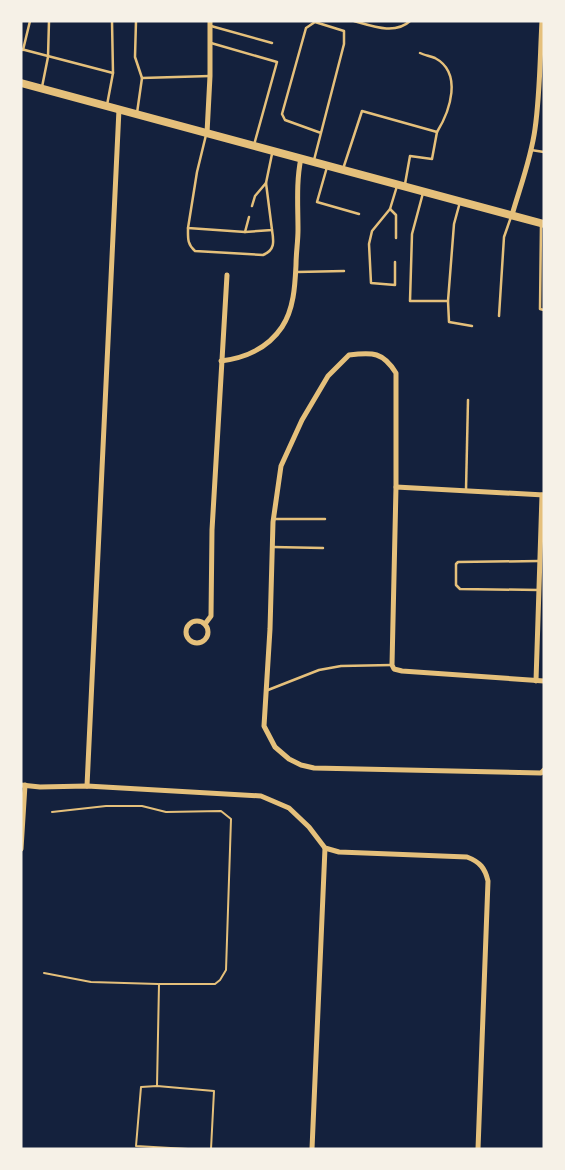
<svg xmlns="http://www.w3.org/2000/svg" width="565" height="1170" font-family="'Asap Condensed',sans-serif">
	<rect width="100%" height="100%" fill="#14213d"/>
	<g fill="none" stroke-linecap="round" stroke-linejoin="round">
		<g stroke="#e5c07b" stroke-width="2">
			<polyline points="52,812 106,806 142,806 166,812 221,811 231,819 226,970 220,980 215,984 159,984 157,1086"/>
			<polyline points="44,973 91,982 158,984"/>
			<polyline points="188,1149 136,1146 141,1087 157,1086 214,1091 211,1149"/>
		</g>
		<g stroke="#e5c07b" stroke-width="2.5">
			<polyline points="112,21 113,73"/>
			<polyline points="136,21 135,57 142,78 137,113"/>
			<path d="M354 21C372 26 395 35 410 21"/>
			<polyline points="211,26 272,43"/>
			<polyline points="211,43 277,62 254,145"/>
			<polyline points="21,49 113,73 107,105"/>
			<polyline points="23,50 30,21"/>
			<path d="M420 53C424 55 430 56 435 58 463 73 450 111 437 132"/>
			<polyline points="142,78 210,76"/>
			<polyline points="42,87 48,57 49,21"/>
			<polyline points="206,135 197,172 188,228 245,232 272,230 266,183 272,154"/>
			<polyline points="531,150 544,152"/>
			<polyline points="314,160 344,44 344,31 315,22 306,28 282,114 285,120 321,133"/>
			<polyline points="327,167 317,202 359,214"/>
			<polyline points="343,169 362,111 437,132 432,159 410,156 405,184"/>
			<polyline points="423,193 412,234 410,301 448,301 454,224 460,202"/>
			<polyline points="252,206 255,196 266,183"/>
			<polyline points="390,209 396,215 396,238"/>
			<polyline points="541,225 540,309 544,310"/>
			<path d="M188 228C188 238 187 244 195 251L263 255C275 250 274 242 272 230"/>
			<polyline points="245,232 249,217"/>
			<polyline points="395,262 395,285 371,283 369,244 372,231 390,209 397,186"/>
			<polyline points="297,272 344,271"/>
			<polyline points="448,301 449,322 472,326"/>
			<polyline points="499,316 504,237 511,217"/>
			<polyline points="466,490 468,400"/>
			<polyline points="274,519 325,519"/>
			<polyline points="273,547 323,548"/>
			<polyline points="539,561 458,562 456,564 456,585 460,589 539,590"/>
			<polyline points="268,690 319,670 341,666 392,665"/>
		</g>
		<g stroke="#e5c07b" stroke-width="5">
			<polyline points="207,133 210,76 210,21"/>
			<path d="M512 215C520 187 531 159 535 129 540 94 540 57 542 21"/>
			<path d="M221 361C245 358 268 348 282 327 294 309 295 285 296 265 296 253 298 242 298 230 298 206 296 182 301 158"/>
			<path d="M396 487V373C383 352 373 352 349 355L328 376 302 420 281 466 273 522 270 629 264 726 275 747 289 759 301 765 314 768 541 773 544 770"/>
			<polyline points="544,495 396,487 392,665 394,669 402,671 544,681"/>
			<circle cx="197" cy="632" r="11"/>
			<polyline points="205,624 211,616 212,530 227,275"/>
			<polyline points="536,681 542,495"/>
			<path d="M21 785 40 787 87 786 261 796 289 808 309 827 325 848 339 852 467 857C480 862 485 868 488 881L478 1149"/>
			<polyline points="87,786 119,109"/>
			<polyline points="21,849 25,785"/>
			<polyline points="312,1149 325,848"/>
		</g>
		<polyline stroke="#e5c07b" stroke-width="8" points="21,83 544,224"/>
	</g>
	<rect width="565" height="1170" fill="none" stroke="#f6f1e7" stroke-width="45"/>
</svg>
